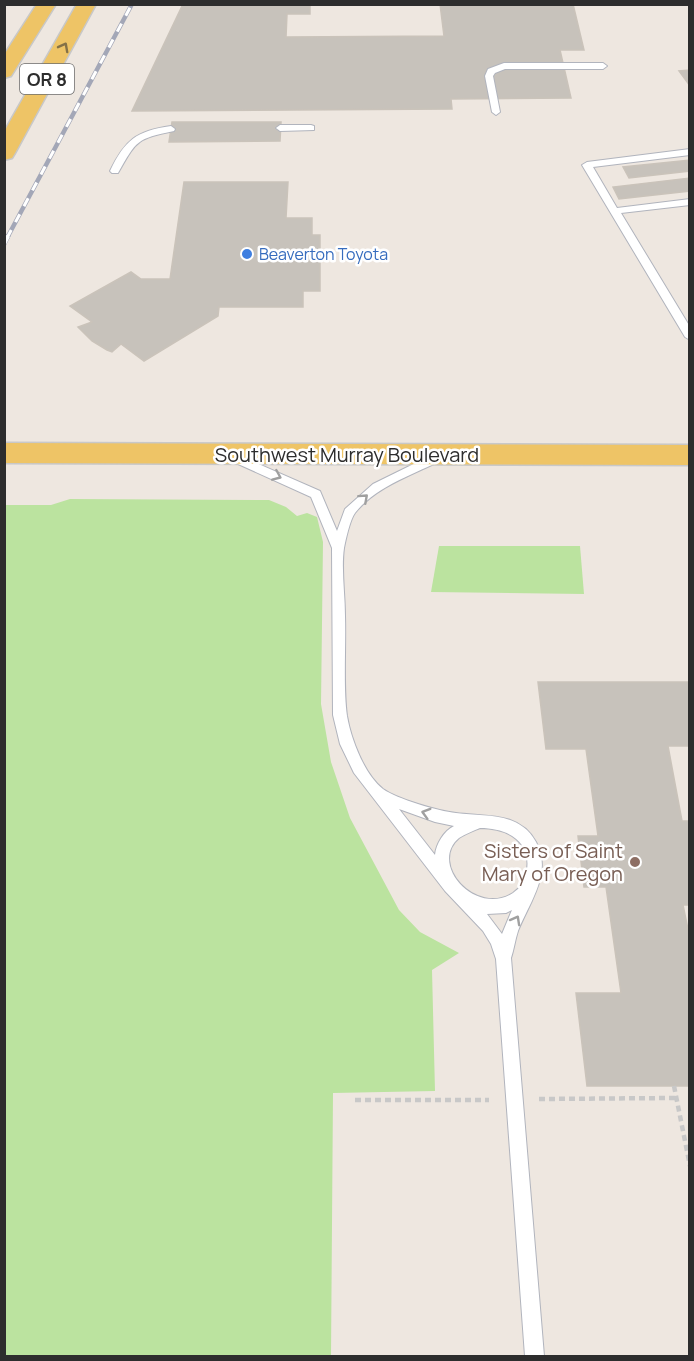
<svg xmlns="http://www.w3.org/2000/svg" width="694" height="1361" font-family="Manrope,sans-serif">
	<rect width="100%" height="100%" fill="#eee7e0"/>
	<g fill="#bbe39f">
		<polygon points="70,499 269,500 286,507 297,516 307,513 317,517 323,542 321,704 331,762 350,818 399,910 420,932 459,953 432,970 435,1091 333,1093 331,1356 5,1356 5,505 51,505"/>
		<polygon points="439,546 580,546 584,594 431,592"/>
	</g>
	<g fill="#c7c2bb" stroke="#cac3ba" stroke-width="1.5">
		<polygon points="183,4 310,4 310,14 287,14 286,37 444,36 440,4 573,4 584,50 560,50 571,98 451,99 452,109 132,111"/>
		<polygon points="690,70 690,86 679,71"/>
		<polygon points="172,122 281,122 280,141 169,142"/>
		<polygon points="690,160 690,171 629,178 623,167"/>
		<polygon points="690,178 690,191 619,199 613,187"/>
		<polygon points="184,182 288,182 286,218 312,218 312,235 320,235 320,291 303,291 303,307 219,307 218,316 144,361 121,344 112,352 107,350 92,341 78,327 92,322 70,306 131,272 141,279 170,279"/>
		<polygon points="538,682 690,682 690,746 668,746 682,821 690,821 690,905 683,905 690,939 690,1086 587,1086 576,993 621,993 606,887 584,887 578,836 598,836 586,749 546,749"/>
	</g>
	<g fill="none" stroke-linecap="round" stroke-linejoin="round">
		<defs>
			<g id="lane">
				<polygon points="504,63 603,63 607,66 603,69 505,69 495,73 493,76 500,112 496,115 492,112 485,76 488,69"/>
				<polygon points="311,125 314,126 314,130 280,131 276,128 280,125"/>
				<path d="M171 126 175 129 174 131C136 139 137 140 118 173H112L110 171C125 140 136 131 171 126Z"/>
				<polygon points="690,149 690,155 593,167 617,208 690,199 690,205 621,213 690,327 690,340 685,337 582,165 587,162"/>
				<path d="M231 452 320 491 337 531 345 509 373 484 436 453H444L446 456 444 459C415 474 376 486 355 513 350 520 346 538 344 548 341 569 345 594 345 616 346 646 343 688 347 716 351 739 364 774 383 789 397 799 438 811 456 813 485 817 519 811 536 842 553 873 529 903 518 931 515 940 514 949 511 958L544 1356H525L496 959 491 944 483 931 445 891 354 773 340 744 333 715 332 548 311 497 227 459 225 456 227 453ZM399 809 435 822 454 826C444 831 436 844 435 855ZM480 828C508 828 534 842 526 875 524 883 520 888 513 893 476 917 428 864 459 838 465 834 473 831 480 828ZM512 910 502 934 487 914 506 913Z"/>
			</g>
			<g id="primary">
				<polygon points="37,4 56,4 11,76 4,78 4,55"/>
				<polygon points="77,4 96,4 15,153 12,158 4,160 4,132"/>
				<polygon points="4,443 690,445 690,465 4,463"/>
			</g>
		</defs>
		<use href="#lane" stroke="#b1b4bd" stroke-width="2"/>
		<use href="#primary" stroke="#c8c8c8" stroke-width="3"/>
		<g stroke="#c8c8c8" stroke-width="4.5" stroke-dasharray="6 4" stroke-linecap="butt">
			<polyline points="674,1086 690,1166"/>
			<polyline points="539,1099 676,1098"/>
			<polyline points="355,1100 489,1100"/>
		</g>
		<use href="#lane" fill="#fff" fill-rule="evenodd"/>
		<use href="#primary" fill="#eec466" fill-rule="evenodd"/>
		<defs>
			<polyline id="rail-far1" points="7,238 132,4"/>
			<polyline id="rail" points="4,244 8,236"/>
		</defs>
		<use href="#rail-far1" stroke="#a3a7b7" stroke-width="4.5"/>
		<use href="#rail" stroke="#a3a7b7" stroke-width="5"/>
		<use href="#rail-far1" stroke="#fff" stroke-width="3" stroke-dasharray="9" stroke-linecap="butt"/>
		<use href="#rail" stroke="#fff" stroke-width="4" stroke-dasharray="11" stroke-linecap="butt"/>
	</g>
	<defs><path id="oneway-chevron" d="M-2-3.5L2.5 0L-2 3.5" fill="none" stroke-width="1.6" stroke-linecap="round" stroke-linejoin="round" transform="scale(1.5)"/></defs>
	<use stroke="#847147" href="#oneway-chevron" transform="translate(64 47) rotate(-62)"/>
	<g stroke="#a0a0a0">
		<use href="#oneway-chevron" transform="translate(277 476) rotate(23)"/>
		<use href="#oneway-chevron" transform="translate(364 498) rotate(-42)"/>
		<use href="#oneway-chevron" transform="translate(426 813) rotate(-164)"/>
		<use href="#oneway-chevron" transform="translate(516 920) rotate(-61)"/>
	</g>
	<circle fill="#3f7fe0" stroke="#fff" stroke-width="2" cx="247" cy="254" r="6"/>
	<circle fill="#8d6e63" stroke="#fff" stroke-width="2" cx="635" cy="862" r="6"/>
	<g text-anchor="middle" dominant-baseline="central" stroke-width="5" stroke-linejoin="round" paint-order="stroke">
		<g font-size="16" fill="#366cbe" stroke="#fff" text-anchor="start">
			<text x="259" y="254">Beaverton Toyota</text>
		</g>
		<rect fill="#fff" stroke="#6c6c6c" stroke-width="1.5" x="20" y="64" width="54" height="30" rx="4.5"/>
		<g font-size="18" font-weight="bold" fill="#2d2d2d">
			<text x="47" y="79">OR 8</text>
		</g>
		<g font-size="20" fill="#2d2d2d" stroke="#fff">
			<text x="347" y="454">Southwest Murray Boulevard</text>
		</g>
		<g font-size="20" fill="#785e54" stroke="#fff" text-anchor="end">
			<text x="623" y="850">Sisters of Saint<tspan x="623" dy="23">Mary of Oregon</tspan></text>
		</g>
	</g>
	<rect width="694" height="1361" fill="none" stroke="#2d2d2d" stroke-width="12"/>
</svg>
